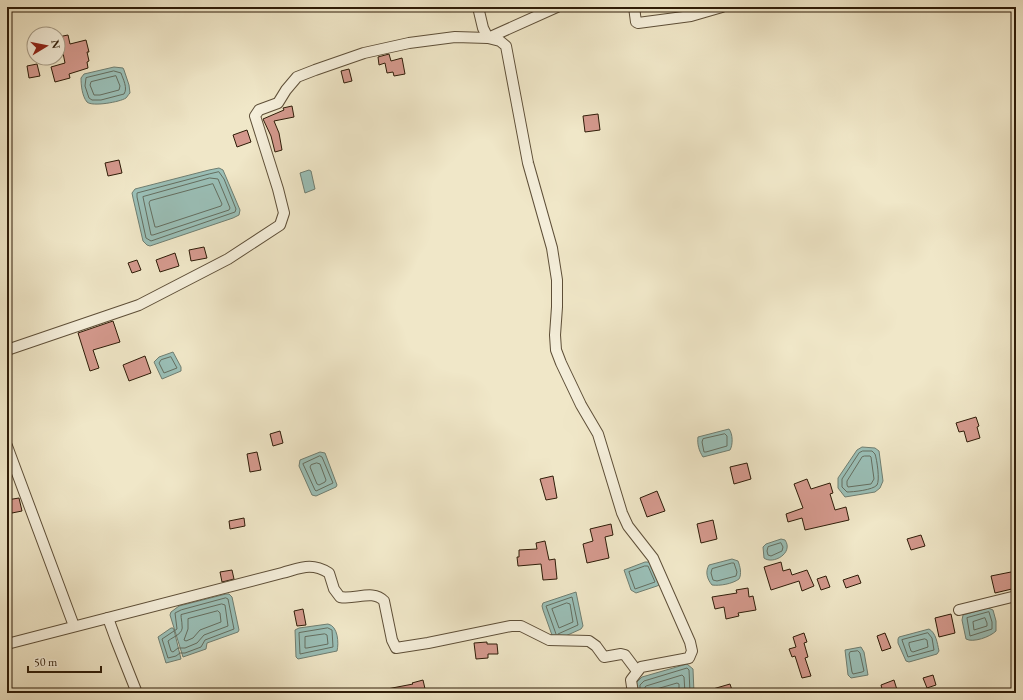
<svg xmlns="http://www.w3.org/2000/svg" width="1023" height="700" font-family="'EB Garamond',serif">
	<rect width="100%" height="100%" fill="#f0e7c8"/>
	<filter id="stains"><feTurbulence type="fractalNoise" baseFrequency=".005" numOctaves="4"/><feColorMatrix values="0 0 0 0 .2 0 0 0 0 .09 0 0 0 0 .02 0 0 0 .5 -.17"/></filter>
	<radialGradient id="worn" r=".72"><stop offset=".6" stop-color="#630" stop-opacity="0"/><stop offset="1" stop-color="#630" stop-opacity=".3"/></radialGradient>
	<g fill="#9abfb7" stroke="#6f7e71">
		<path d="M114 67 123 68 124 70 129 85 130 93C128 95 127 97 126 98 120 102 92 107 87 102 82 96 81 85 81 78L84 74Z"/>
		<polygon points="219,168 223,170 240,210 239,215 233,218 150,246 147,245 143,241 133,198 132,193 135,189 209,170"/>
		<polygon points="309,170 311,171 315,189 305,193 300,173"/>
		<polygon points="173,352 181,367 181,371 162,379 154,362 159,357"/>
		<path d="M729 429C733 434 733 445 730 450L703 457C699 451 697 444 698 437Z"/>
		<polygon points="862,447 875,448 879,451 883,481 880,488 875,492 845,497 838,488 838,478 857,450"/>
		<polygon points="320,452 325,453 337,485 336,487 316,496 312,495 299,466 300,460"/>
		<path d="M781 539 785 540C794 553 773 565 764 558L763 547 766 544Z"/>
		<path d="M732 559 738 561C740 566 742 574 739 579 732 584 720 586 712 585 707 579 705 572 709 565Z"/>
		<polygon points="645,562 650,562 661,584 657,586 636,593 631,590 624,570"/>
		<polygon points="576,592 583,626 581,629 561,638 553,638 543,610 542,606 543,603"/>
		<polygon points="226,594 229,594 232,597 239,630 238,632 207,643 206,649 183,657 170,615 171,612 179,606"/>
		<path d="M988 608 993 610 996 621V631C990 637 973 643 966 639L962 620 963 615Z"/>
		<path d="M328 624C338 626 339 643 337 651L298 659 296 657 295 630 299 628Z"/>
		<polygon points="171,628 173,628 174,630 181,659 166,663 158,637"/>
		<path d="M929 629C936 633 937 642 939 651L937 654 909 662 906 661 898 643V639L899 637Z"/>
		<polygon points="861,647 864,652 868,675 851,678 848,675 845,650"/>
		<polygon points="687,664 693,669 694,693 637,693 635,684 642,677"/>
	</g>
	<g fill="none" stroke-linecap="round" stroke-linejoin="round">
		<g stroke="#646e60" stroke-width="1">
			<path d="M114 71 121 73C123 79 128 88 124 94L101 100H92L89 98 85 86 86 78Z"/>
			<polygon points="116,76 120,86 119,90 100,95 94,95 90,85 91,82"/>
			<polygon points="219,172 224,179 236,209 235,212 151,241 146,238 137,197 137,193 209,174"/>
			<polygon points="210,178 218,179 230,208 229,210 153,235 151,235 143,197"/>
			<polygon points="213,184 222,204 221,206 157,227 155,227 149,203 150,201"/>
			<polygon points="171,357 177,368 164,373 159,363 161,360"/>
			<polygon points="725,434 727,436 727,446 706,452 704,452 702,442 703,439"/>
			<path d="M863 451H872L875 454C877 460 880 480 877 485 873 490 853 492 847 492L842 487V479L859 453Z"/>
			<polygon points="320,456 322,457 333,483 316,491 315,490 303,464"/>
			<polygon points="865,456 870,456 871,457 874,479 871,484 848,487 847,485 847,481 862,457"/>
			<polygon points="317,463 320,464 326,480 325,482 319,485 317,484 310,467 311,465"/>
			<polygon points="781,543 783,547 782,551 771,556 768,555 767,551 768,547"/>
			<polygon points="732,563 734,563 737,572 736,576 717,581 713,580 711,573 712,569"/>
			<polygon points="645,566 648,566 655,582 635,589 629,572"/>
			<polygon points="226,598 228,599 234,629 205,640 201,647 185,653 180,653 176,656 168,658 162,639 177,629 175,613 181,610"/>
			<polygon points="567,603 570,604 573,622 559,628 552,609"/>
			<path d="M222 604 225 605 228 626 204 635 197 643 185 648H178L173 652 171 651 168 641C174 636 184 634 182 625 182 621 181 619 181 615Z"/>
			<polygon points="218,611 220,613 221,622 200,630 193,638 186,641 184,640 188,629 188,619"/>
			<polygon points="989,612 992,622 992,629 970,636 967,618"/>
			<polygon points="985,618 987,623 987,626 974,630 973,622"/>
			<polygon points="328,628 332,630 333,647 300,654 299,633"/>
			<polygon points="928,633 932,638 934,650 908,657 902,640"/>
			<polygon points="325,634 327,635 328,644 307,648 305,648 305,637"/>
			<polyline points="556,634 546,606 572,597 578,625 558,634"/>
			<polygon points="925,639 927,640 928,647 913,652 911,651 909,645 909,643"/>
			<polygon points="858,651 860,653 864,671 862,672 853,674 852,672 849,654 850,652"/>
			<polyline points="640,693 640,685 644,681 687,668 689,670 690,693"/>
			<polyline points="645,693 645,687 646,686 682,675 684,677 685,693"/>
			<polyline points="651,693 653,690 677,683 679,684 679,693"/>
		</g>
	</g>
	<g fill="#d4998d" stroke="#2e1c08">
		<polygon points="68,35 70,44 86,40 89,52 87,52 89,61 87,62 88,68 69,74 70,78 55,82 51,67 65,63 62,48 58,50 58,37"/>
		<polygon points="389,54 391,61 402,58 405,74 394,76 393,72 387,73 385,63 379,65 378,57"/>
		<polygon points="37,64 40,76 29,78 27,66"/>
		<polygon points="349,69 352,81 344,83 341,71"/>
		<polygon points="292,106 294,117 274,121 279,133 282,150 275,152 271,136 263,119 284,110 283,108"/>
		<polygon points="598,114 600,130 585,132 583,116"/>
		<polygon points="247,130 251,142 237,147 233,135"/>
		<polygon points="119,160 122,173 108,176 105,163"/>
		<polygon points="204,247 207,258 191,261 189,250"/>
		<polygon points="175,253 179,266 160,272 156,260"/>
		<polygon points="137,260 141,270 132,273 128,263"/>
		<polygon points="113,321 120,342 93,350 99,368 90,371 78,333"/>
		<polygon points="145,356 151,373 129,381 123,365"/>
		<polygon points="976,417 979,426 977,427 980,438 967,442 964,431 959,432 956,423"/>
		<polygon points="280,431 283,443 273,446 270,434"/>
		<polygon points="257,452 261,470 250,472 247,454"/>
		<polygon points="747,463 751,479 734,484 730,467"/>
		<polygon points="553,476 557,498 546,500 540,479"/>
		<polygon points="807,479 811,489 830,483 833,493 830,494 835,510 846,507 849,520 805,530 802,518 788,522 786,514 803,508 794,484"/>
		<polygon points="657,491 665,511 647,517 640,498"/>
		<polygon points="19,498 22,511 7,514 7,500"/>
		<polygon points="244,518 245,526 230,529 229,521"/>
		<polygon points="713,520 717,539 701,543 697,524"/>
		<polygon points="611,524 613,535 605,537 609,558 587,563 583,544 593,541 590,529"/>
		<polygon points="921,535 925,546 911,550 907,539"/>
		<polygon points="545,541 549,560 555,559 557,579 543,580 541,564 518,566 517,557 519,557 519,550 537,549 536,543"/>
		<polygon points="781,562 783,571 790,569 792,575 807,570 814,586 802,591 799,581 771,590 764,567"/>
		<polygon points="232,570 234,579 222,582 220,572"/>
		<polygon points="1016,571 1016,588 995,593 991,576"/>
		<polygon points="858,575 861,583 846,588 843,580"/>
		<polygon points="826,576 830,587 821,590 817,579"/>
		<polygon points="748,588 749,597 753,596 756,610 738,613 739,616 726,619 724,607 715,609 712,597 737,593 736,590"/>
		<polygon points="303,609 306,625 297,626 294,611"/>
		<polygon points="951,614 955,633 939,637 935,618"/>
		<polygon points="804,633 807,642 804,643 808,657 805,658 811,676 802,678 795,656 792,657 789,649 796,647 793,637"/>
		<polygon points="885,633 891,648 882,651 877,636"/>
		<polygon points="487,642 487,644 497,644 498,654 488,654 488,658 476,659 474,643"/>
		<polygon points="933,675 936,685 927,688 923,678"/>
		<polygon points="423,680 426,693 387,693 387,689 413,684 412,683"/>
		<polygon points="894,680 898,693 883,693 881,685"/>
		<polygon points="730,684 733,693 707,693 706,691"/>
	</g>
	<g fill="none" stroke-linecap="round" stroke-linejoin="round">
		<defs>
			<g id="street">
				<polyline points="478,7 483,28 488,38 500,41 506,46 528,163 552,248 557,280 557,307 555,335 556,350 561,363 581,405 598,434 622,513 628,526 653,558 690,642 692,651 689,658 641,667 631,680 633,693"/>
				<polyline points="634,7 636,22 638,23 691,16 722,7"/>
				<polyline points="7,350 139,305 228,259 280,225 284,213 278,189 255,116 259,110 278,103 286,90 297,77 315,70 364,53 409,43 455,37 488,38 557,7"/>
				<polyline points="7,446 74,626"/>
				<polyline points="959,610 1016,596"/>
				<polyline points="108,618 116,640 137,693"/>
				<path d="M7 644 282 573C301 568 311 562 329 573L334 589 340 597C355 600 373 589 384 601L392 640 396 648 428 643 511 626H521L549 640 589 641 596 646 604 657 621 654 625 655 637 671"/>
			</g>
		</defs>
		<use href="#street" stroke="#5e4f38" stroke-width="12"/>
		<use href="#street" stroke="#f5efdb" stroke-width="10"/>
	</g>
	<rect width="1023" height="700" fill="none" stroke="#f0e7c8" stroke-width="24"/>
	<rect x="8" y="8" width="1007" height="684" fill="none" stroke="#2e1c08" stroke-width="2"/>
	<rect x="12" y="12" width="999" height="676" fill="none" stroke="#2e1c08"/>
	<g transform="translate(46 46) rotate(80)"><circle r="19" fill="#f5efdb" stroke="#a59b87"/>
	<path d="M0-3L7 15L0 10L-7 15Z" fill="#8f2418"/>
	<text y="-6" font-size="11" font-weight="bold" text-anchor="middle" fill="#2e1c08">N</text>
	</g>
	<path d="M28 666v6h73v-6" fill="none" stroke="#2e1c08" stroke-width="2"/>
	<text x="34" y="666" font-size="12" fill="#2e1c08" stroke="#f5efdb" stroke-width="3" paint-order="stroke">50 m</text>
	<rect width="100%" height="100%" filter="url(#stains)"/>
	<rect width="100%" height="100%" fill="url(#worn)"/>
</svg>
